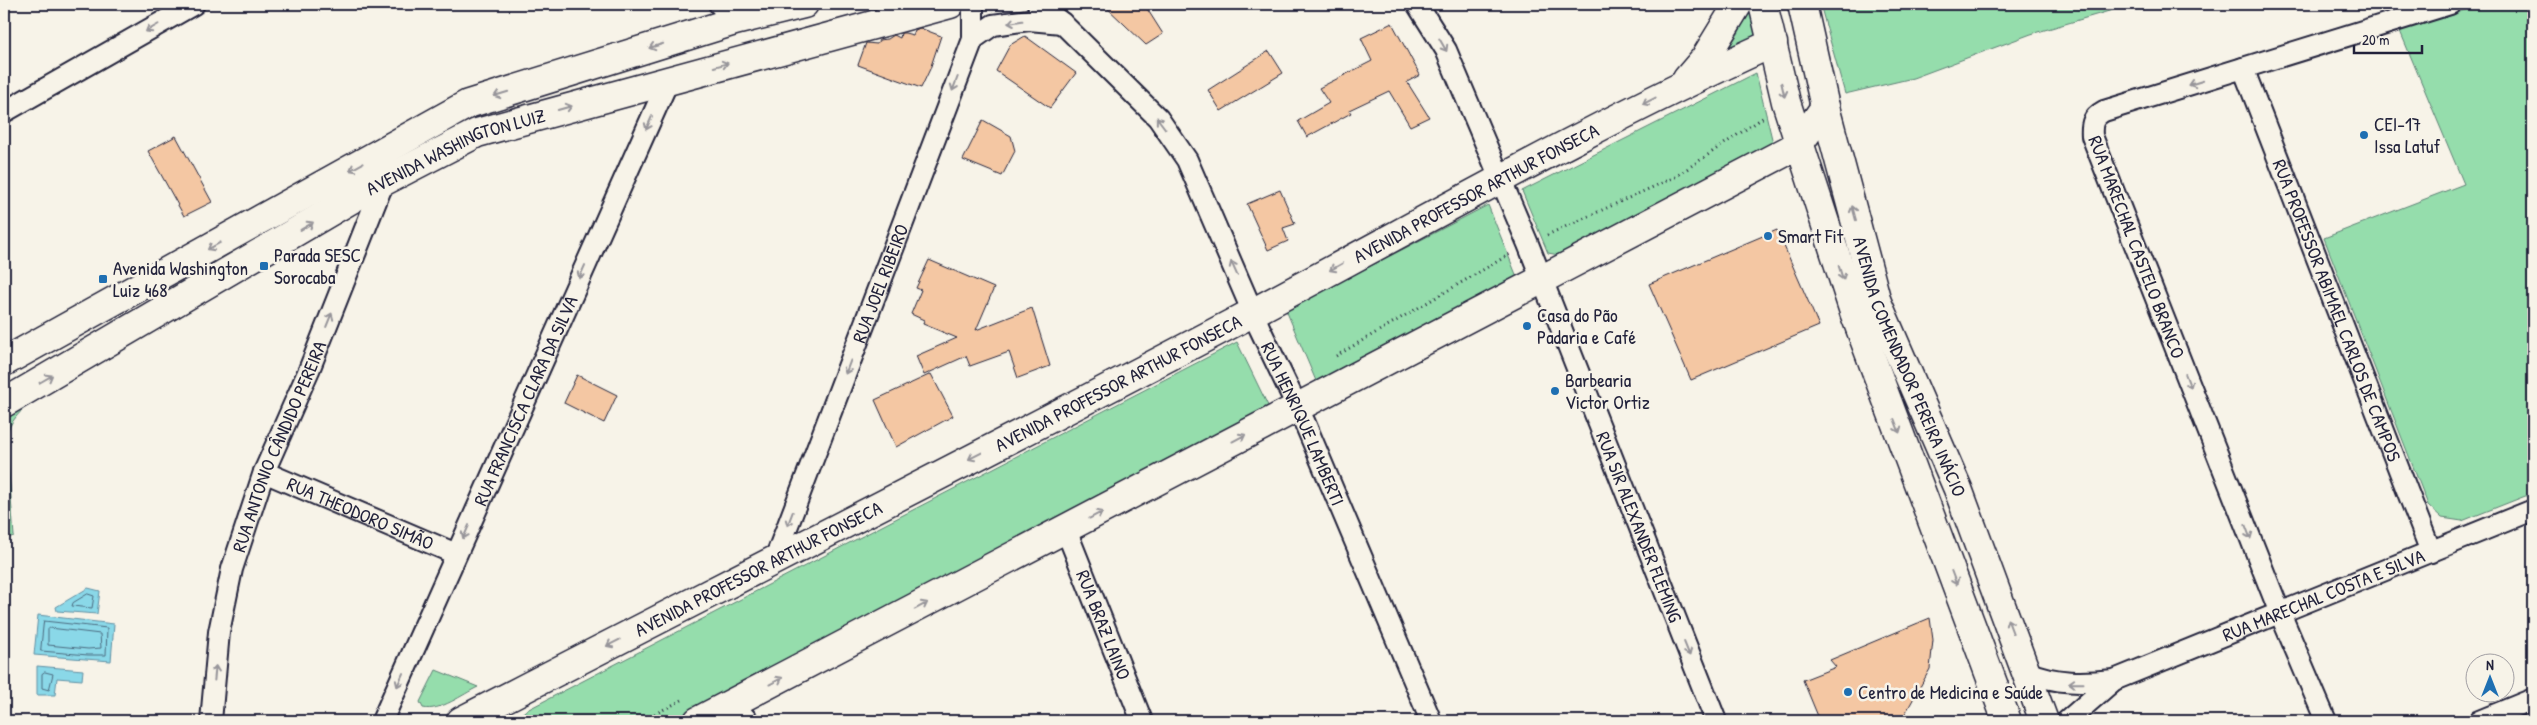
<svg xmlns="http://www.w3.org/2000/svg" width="2537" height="725" font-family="'Patrick Hand',sans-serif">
	<rect width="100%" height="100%" fill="#f7f3e8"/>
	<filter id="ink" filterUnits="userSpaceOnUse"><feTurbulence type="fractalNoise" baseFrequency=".02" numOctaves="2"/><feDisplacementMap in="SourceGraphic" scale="10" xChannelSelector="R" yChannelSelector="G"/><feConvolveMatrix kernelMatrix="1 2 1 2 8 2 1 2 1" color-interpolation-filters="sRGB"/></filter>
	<g filter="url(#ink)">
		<g fill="#95ddac" stroke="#5c8074">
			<polygon points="1752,4 1765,39 1713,71 1738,34"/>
			<polygon points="1820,4 2133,4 2031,34 1913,78 1845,94"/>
			<polygon points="2483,4 2532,4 2533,6 2533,493 2462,521 2442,518 2428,505 2324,238 2464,184 2400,31"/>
			<polygon points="1756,73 1773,143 1559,255 1548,253 1522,191"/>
			<polygon points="1488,205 1517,277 1316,381 1286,310"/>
			<polygon points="1237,342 1273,416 676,721 514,721 525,711"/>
			<path d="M98 353 104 361C72 379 18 398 6 435L14 536 4 539V408Z"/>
			<path d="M436 670 478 687C463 694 440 712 423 708L420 702Z"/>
		</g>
		<g fill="#8ad8e8" stroke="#608fa3">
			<polygon points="88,588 100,591 97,614 57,611 56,607"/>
			<polygon points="38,615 114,624 111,661 34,655"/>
			<polygon points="37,666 83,670 82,680 57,678 55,695 37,695"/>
		</g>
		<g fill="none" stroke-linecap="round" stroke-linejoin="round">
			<g stroke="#4c6b80" stroke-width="1">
				<polygon points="88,594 94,596 92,608 72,606 73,603"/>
				<polygon points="44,621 107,628 106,655 88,655 41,651"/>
				<polygon points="50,628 100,634 101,648 88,649 48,645 48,630"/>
				<polygon points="45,672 53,674 49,690 42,688 42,674"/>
			</g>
		</g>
		<g fill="#f4c7a3" stroke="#22223b">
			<polygon points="1103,4 1144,4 1163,34 1146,45"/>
			<polygon points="1392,23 1420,75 1407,82 1429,117 1410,126 1389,91 1349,110 1351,113 1307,137 1298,121 1329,103 1319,88 1372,61 1361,38"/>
			<polygon points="920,28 941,36 930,69 921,88 858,65 866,43 877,44 879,40 888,39 894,35 900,38 901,33 905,33 913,35 915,30"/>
			<polygon points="1025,36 1076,73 1050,108 996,71 1010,45"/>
			<polygon points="1269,51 1283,73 1221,111 1208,90"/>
			<polygon points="983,120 1011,136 1015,151 1002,176 963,160"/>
			<polygon points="176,136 212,202 184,216 148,151"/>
			<polygon points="1280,190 1295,224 1283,228 1288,241 1268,250 1247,204"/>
			<polygon points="1777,230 1819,326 1691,380 1649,284"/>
			<polygon points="929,260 994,288 976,330 1032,308 1050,366 1018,378 1009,352 970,366 966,356 924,375 916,356 957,338 923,324 924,320 911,314 921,290 916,288"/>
			<polygon points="931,374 953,416 896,447 875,400"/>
			<polygon points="577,375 617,395 604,423 564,403"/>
			<polygon points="1930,618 1933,640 1930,669 1901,721 1820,721 1803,680 1836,667 1830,660"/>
		</g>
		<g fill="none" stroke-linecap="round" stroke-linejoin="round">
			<defs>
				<g id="street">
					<polyline points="719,4 735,21"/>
					<path id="s1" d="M1038 4 1062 23 1158 118 1187 160 1260 329 1304 421 1431 721"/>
					<path id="s2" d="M1417 4 1446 50 1528 244 1716 721"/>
					<polyline points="973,39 993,25 1029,20 1062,23"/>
					<path id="s3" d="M2243 68 2431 552"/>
					<polyline points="4,112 194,4"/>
					<path id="s4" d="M264 472 456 554"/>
					<path id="s5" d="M1066 530 1142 721"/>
					<path id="s6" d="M775 559 973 39V4"/>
					<path d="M2027 672C2056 684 2083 683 2114 680L2067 721"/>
					<path id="s7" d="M2114 680 2533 510"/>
					<polyline points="733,704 748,721"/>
					<path id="s8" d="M211 721 219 632 232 569 264 472 309 370 384 181"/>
					<path id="s9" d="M382 721 669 79"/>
					<path d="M2326 721 2280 613 2092 136C2091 123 2093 117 2104 111L2450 4"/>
					<polyline points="2479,721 2533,699"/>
				</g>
				<g id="secondary">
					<polyline points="1763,4 1786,102 1854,312 2007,721"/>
					<path id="s10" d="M1802 4 1825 107 1877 302 1958 489 2044 721"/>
					<polyline points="1687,79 1705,58 1738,4"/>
					<polyline points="4,362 468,104 735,21 804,4"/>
					<path id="s11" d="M4 403 367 190 477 133 950 4"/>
					<path id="s12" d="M461 721C725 585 990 451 1252 313 1425 221 1594 124 1773 43"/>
					<polyline points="698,721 1789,150 1799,144 1825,107"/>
				</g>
			</defs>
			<use href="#street" stroke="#22223b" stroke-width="24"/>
			<use href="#secondary" stroke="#22223b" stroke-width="31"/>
			<g stroke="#22223b" stroke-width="3" stroke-dasharray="1 4" stroke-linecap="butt">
				<polyline points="1547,235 1675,177 1764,117"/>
				<polyline points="1336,356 1510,254"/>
				<polyline points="641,721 682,700"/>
			</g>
			<use href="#street" stroke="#f7f3e8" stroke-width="20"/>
			<use href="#secondary" stroke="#f7f3e8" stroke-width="28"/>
		</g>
		<defs><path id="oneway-shaft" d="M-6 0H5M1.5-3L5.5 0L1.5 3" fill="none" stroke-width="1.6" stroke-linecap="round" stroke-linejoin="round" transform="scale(1.25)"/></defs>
		<g stroke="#97959a">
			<use href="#oneway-shaft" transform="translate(1015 22) rotate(171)"/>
			<use href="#oneway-shaft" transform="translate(152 28) rotate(150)"/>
			<use href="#oneway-shaft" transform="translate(1443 45) rotate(60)"/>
			<use href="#oneway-shaft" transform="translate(656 46) rotate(163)"/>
			<use href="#oneway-shaft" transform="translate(721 65) rotate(-15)"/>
			<use href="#oneway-shaft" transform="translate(2196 83) rotate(163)"/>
			<use href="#oneway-shaft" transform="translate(955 84) rotate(111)"/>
			<use href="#oneway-shaft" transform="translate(1783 90) rotate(77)"/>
			<use href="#oneway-shaft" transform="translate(501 94) rotate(163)"/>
			<use href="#oneway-shaft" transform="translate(1649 101) rotate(153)"/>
			<use href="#oneway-shaft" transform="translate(565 108) rotate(-16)"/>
			<use href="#oneway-shaft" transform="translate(649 123) rotate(114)"/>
			<use href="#oneway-shaft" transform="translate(1161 123) rotate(-127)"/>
			<use href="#oneway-shaft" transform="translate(356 167) rotate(151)"/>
			<use href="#oneway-shaft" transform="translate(1854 213) rotate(-105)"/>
			<use href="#oneway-shaft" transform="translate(307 226) rotate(-31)"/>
			<use href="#oneway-shaft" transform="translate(214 246) rotate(151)"/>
			<use href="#oneway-shaft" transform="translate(1336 267) rotate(151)"/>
			<use href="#oneway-shaft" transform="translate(1234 268) rotate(-114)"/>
			<use href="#oneway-shaft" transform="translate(582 272) rotate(114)"/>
			<use href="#oneway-shaft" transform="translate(1841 273) rotate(72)"/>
			<use href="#oneway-shaft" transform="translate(329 320) rotate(-68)"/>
			<use href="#oneway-shaft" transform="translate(848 367) rotate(111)"/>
			<use href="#oneway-shaft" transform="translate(46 379) rotate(-30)"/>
			<use href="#oneway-shaft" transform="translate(2188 381) rotate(69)"/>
			<use href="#oneway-shaft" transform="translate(1897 426) rotate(69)"/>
			<use href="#oneway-shaft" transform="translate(1239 438) rotate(-28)"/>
			<use href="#oneway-shaft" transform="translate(975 456) rotate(153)"/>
			<use href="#oneway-shaft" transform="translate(1096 515) rotate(-28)"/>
			<use href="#oneway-shaft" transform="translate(790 519) rotate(111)"/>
			<use href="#oneway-shaft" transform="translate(466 532) rotate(114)"/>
			<use href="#oneway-shaft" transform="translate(2248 532) rotate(69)"/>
			<use href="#oneway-shaft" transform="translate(1954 578) rotate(69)"/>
			<use href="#oneway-shaft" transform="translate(921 606) rotate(-28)"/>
			<use href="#oneway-shaft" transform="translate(2010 626) rotate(-111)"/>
			<use href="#oneway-shaft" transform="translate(613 643) rotate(153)"/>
			<use href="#oneway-shaft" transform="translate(1687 649) rotate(68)"/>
			<use href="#oneway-shaft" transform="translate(215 673) rotate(-85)"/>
			<use href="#oneway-shaft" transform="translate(400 680) rotate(114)"/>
			<use href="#oneway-shaft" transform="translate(776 681) rotate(-28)"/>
			<use href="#oneway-shaft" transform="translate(2076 683) rotate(-179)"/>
		</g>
	</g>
	<g fill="#1f6fb2" stroke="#f7f3e8" stroke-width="2">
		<circle cx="2364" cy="135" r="5"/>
		<circle cx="1768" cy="236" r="5"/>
		<rect x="259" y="261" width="10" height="10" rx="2.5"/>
		<rect x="98" y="274" width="10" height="10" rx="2.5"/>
		<circle cx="1527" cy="326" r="5"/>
		<circle cx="1555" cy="391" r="5"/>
		<circle cx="1848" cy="692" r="5"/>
	</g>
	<g text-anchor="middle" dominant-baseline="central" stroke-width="5" stroke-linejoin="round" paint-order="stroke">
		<g font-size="19" fill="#22223b" stroke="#f7f3e8" text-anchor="start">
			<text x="2374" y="124">CEI-17<tspan x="2374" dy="22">Issa Latuf</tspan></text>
			<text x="1778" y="236">Smart Fit</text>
			<text x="274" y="255">Parada SESC<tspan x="274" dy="22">Sorocaba</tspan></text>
			<text x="113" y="268">Avenida Washington<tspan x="113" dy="22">Luiz 468</tspan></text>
			<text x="1537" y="315">Casa do Pão<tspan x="1537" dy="22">Padaria e Café</tspan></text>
			<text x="1565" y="380">Barbearia<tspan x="1565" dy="22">Victor Ortiz</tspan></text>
			<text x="1858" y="692">Centro de Medicina e Saúde</text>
		</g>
		<g font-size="19" fill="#22223b" stroke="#f7f3e8">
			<text stroke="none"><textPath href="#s11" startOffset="518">AVENIDA WASHINGTON LUIZ</textPath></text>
			<text stroke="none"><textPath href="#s12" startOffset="1144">AVENIDA PROFESSOR ARTHUR FONSECA</textPath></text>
			<text transform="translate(2137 247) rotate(69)">RUA MARECHAL CASTELO BRANCO</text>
			<text stroke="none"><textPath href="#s6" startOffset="295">RUA JOEL RIBEIRO</textPath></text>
			<text stroke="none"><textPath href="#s3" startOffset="260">RUA PROFESSOR ABIMAEL CARLOS DE CAMPOS</textPath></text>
			<text stroke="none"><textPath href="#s10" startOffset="379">AVENIDA COMENDADOR PEREIRA INÁCIO</textPath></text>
			<text stroke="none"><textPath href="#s12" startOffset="739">AVENIDA PROFESSOR ARTHUR FONSECA</textPath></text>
			<text stroke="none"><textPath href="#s9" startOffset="351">RUA FRANCISCA CLARA DA SILVA</textPath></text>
			<text stroke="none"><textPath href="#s1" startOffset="505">RUA HENRIQUE LAMBERTI</textPath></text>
			<text stroke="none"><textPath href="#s8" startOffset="285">RUA ANTONIO CÂNDIDO PEREIRA</textPath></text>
			<text stroke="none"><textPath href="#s4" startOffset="105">RUA THEODORO SIMÃO</textPath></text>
			<text stroke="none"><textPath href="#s2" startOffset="569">RUA SIR ALEXANDER FLEMING</textPath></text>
			<text stroke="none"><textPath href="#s12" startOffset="334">AVENIDA PROFESSOR ARTHUR FONSECA</textPath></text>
			<text stroke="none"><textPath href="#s7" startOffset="226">RUA MARECHAL COSTA E SILVA</textPath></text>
			<text stroke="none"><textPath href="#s5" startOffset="102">RUA BRAZ LAINO</textPath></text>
		</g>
	</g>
	<rect width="2537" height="725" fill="none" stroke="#f7f3e8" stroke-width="20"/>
	<rect x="10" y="10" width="2517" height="705" fill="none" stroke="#22223b" stroke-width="2" filter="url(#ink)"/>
	<g transform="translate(2490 678)"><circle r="24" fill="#f7f3e8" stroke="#a29fa3"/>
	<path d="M0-4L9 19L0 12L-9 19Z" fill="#1f6fb2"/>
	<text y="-8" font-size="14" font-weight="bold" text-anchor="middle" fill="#22223b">N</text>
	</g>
	<path d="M2354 45v8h68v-8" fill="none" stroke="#22223b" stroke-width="2.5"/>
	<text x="2362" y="45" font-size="15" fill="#22223b" stroke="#f7f3e8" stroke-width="4" paint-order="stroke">20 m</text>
</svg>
